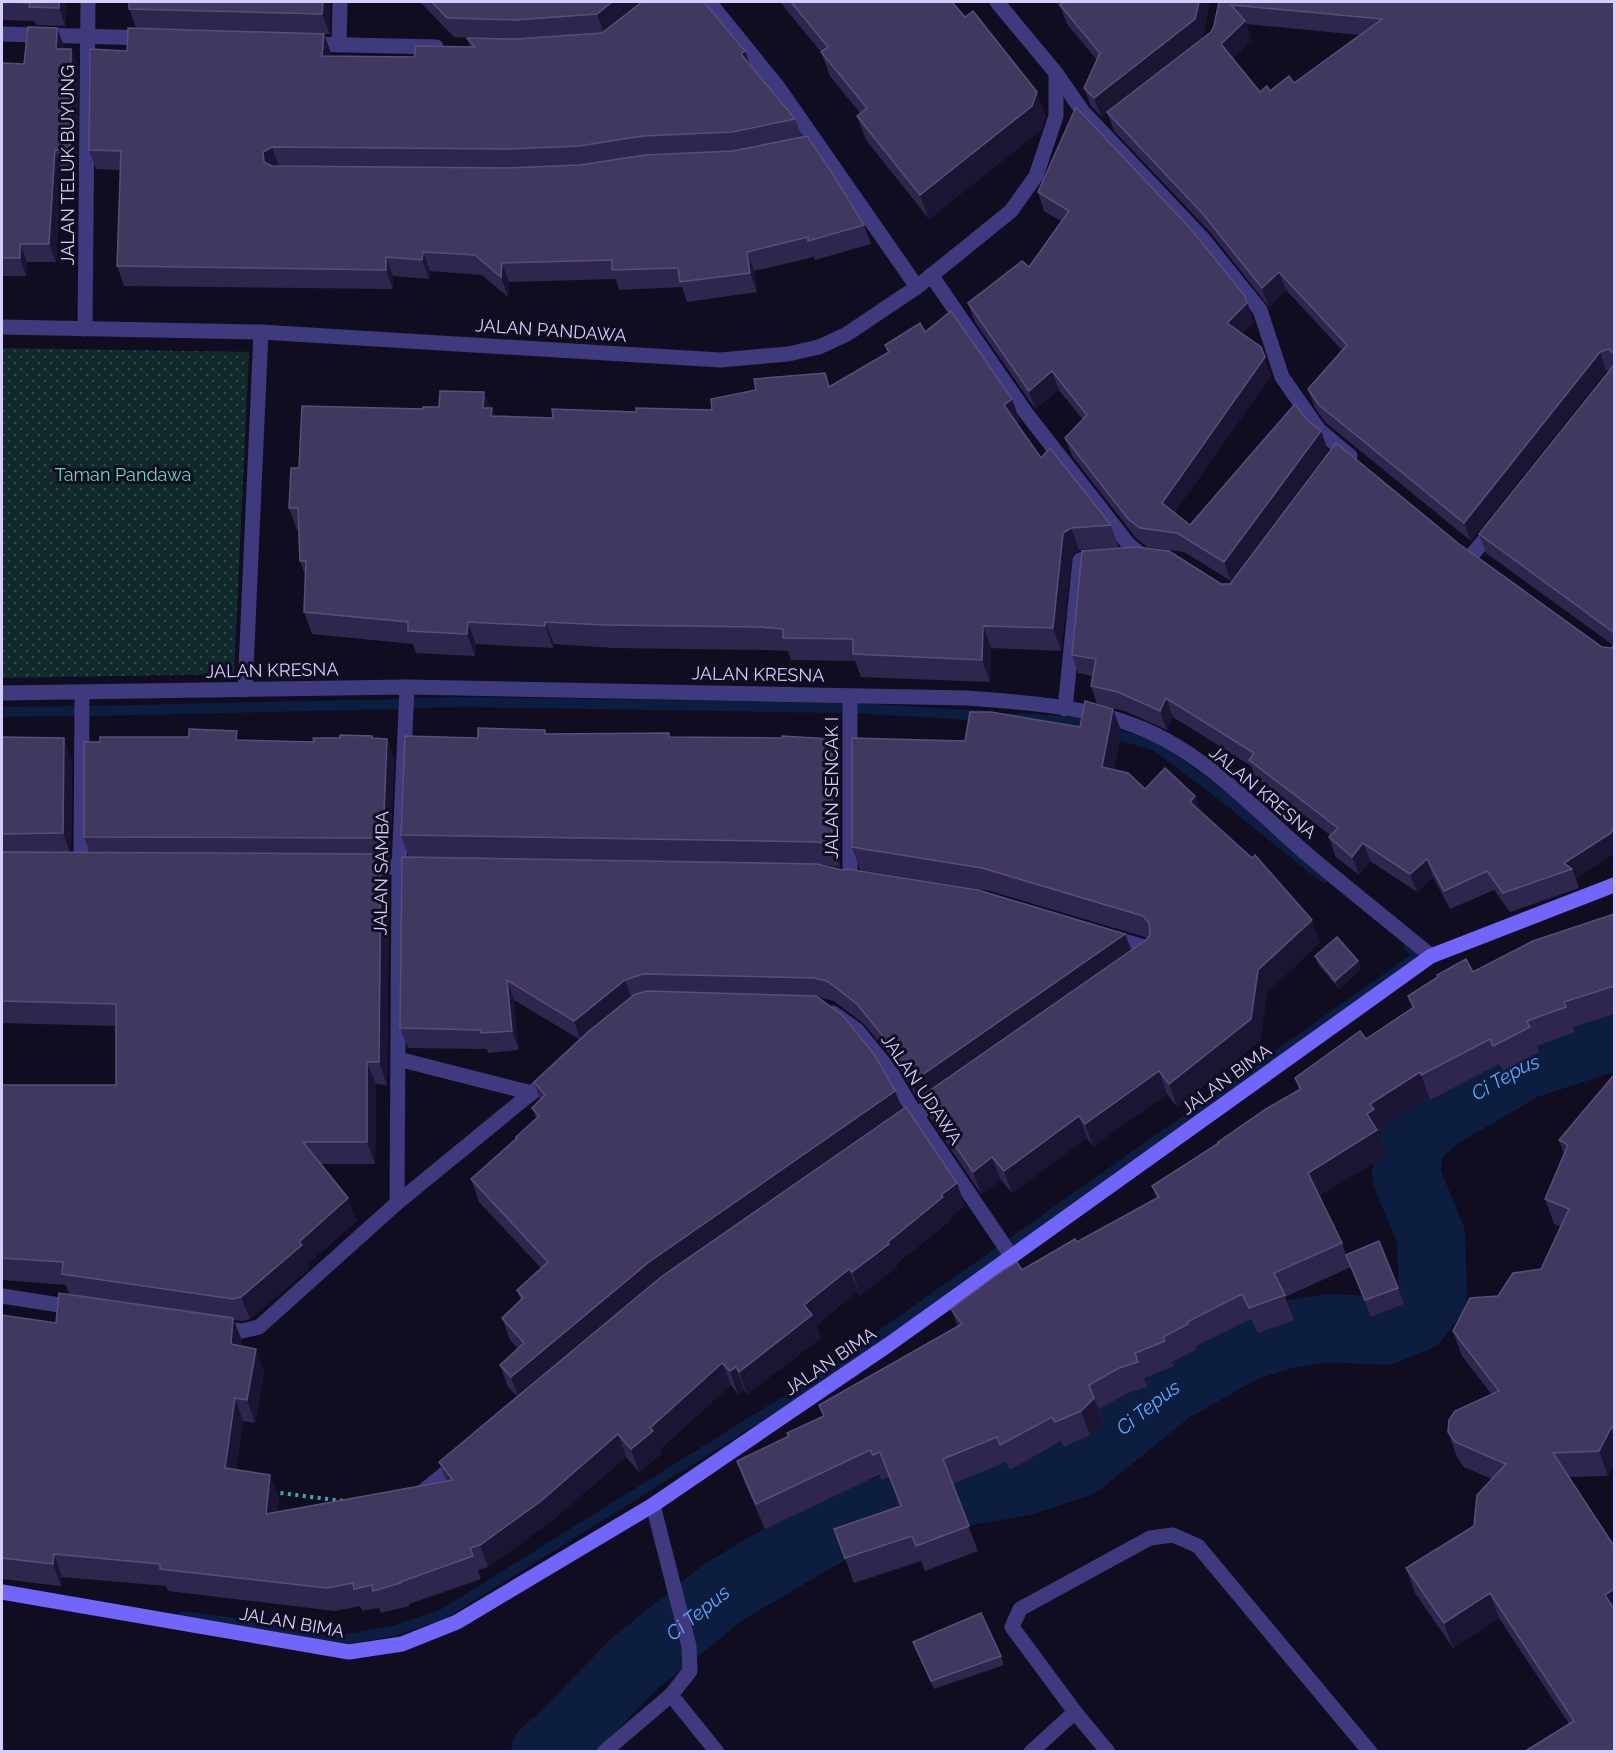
<svg xmlns="http://www.w3.org/2000/svg" width="1616" height="1753" font-family="Raleway,sans-serif">
	<defs>
		<pattern id="grass-dots" width="8" height="8" patternUnits="userSpaceOnUse" patternTransform="scale(1.5)"><rect width="8" height="8" fill="#10292a"/><path d="M2 2h.1M6 6h.1" fill="none" stroke="#32474a" stroke-width="1.8" stroke-linecap="round"/></pattern>
	</defs>
	<rect width="100%" height="100%" fill="#110d20"/>
	<polygon fill="url(#grass-dots)" points="2,348 249,352 234,674 2,678"/>
	<g fill="none" stroke-linecap="round" stroke-linejoin="round">
		<g stroke="#0c1d40" stroke-width="10">
			<polyline points="409,703 463,702 846,708"/>
			<polyline points="856,708 983,716"/>
			<polyline points="90,711 404,704"/>
			<polyline points="2,712 72,711"/>
			<polyline points="1019,718 1074,722 1093,728"/>
			<polyline points="1108,732 1156,746 1225,798 1324,878"/>
			<polyline points="183,1616 349,1639 393,1631 443,1614 806,1388 1419,955 1408,946"/>
		</g>
		<path stroke="#0c1d40" stroke-width="68" id="s1" d="M545 1752 560 1740 635 1663 725 1591 834 1527 920 1499 1022 1482 1079 1463 1169 1390 1245 1347 1284 1335 1328 1328 1385 1331 1416 1318 1433 1295 1431 1236 1406 1175 1411 1139 1441 1114 1523 1066 1614 1036"/>
		<polyline stroke="#30afae" stroke-width="4" stroke-dasharray="3 4.5" stroke-linecap="butt" points="273,1492 343,1501"/>
		<g stroke="#3f397e" stroke-width="15">
			<polyline points="653,1505 689,1646 690,1671 671,1695 717,1752"/>
			<polyline points="604,1752 671,1695"/>
			<polyline points="1031,1752 1075,1712"/>
			<polyline points="1108,1752 1075,1712 1012,1627 1020,1609 1150,1538 1173,1535 1198,1546 1370,1752"/>
		</g>
		<g stroke="#3f397e" stroke-width="15">
			<polyline points="709,2 778,87 917,287"/>
			<polyline points="2,34 148,38"/>
			<polyline points="307,44 436,47"/>
			<polyline points="339,45 340,2"/>
			<polyline points="1056,73 1083,112 1203,239 1260,310 1282,377 1319,430 1350,456"/>
			<polyline points="931,275 1026,413 1129,545 1143,556"/>
			<polyline points="2,327 261,332 720,360 788,354 819,347 847,334 917,287 1011,211 1036,176 1056,116 1056,73 997,2"/>
			<polyline points="85,329 88,2"/>
			<polyline points="1472,555 1495,527"/>
			<polyline points="245,690 261,332"/>
			<path d="M2 693 407 687 967 698C1020 702 1083 706 1133 725 1202 750 1253 808 1308 855 1348 889 1390 922 1431 956"/>
			<polyline points="850,696 850,880"/>
			<polyline points="1065,709 1080,560 1101,558"/>
			<polyline points="81,864 82,692"/>
			<polyline points="367,867 421,867"/>
			<polyline points="1110,937 1148,948 1150,951 1147,955"/>
			<polyline points="833,1013 857,1030 890,1071 916,1115 1012,1257"/>
			<polyline points="398,1059 532,1093"/>
			<polyline points="898,1128 942,1097"/>
			<polyline points="397,1203 399,867 407,687"/>
			<polyline points="2,1296 79,1308"/>
			<polyline points="218,1328 242,1331 259,1327 397,1203 551,1077"/>
			<polyline points="417,1496 459,1462"/>
		</g>
		<polyline stroke="#7165fc" stroke-width="15" points="2,1592 349,1652 402,1644 457,1622 653,1505 888,1345 1431,956 1614,885"/>
	</g>
	<g fill="#2f264d" fill-rule="evenodd">
		<polygon points="2,2 67,2 65,26 36,25 34,21 2,20"/>
		<polygon points="330,2 330,34 136,28 129,9"/>
		<polygon points="420,2 704,2 745,51 750,65 795,119 802,137 864,225 871,244 815,260 814,257 754,271 757,292 687,302 682,287 619,290 616,279 509,282 508,297 482,275 430,271 429,279 393,276 393,289 124,286 117,266 121,170 96,169 89,150 127,51 331,53 331,56 414,57 470,47 467,38 516,39 454,37"/>
		<polygon points="780,2 952,2 1046,116 1041,130 929,219 866,140 857,116 860,113 830,76 821,52"/>
		<polygon points="1056,2 1210,2 1202,38 1101,116 1091,106 1084,88 1097,60 1067,24 1061,8"/>
		<path d="M1219 2H1614V853L1576 879 1579 888 1510 912 1494 890 1450 909 1433 877 1417 892 1370 861 1359 875 1335 856 1329 837 1330 835 1256 778 1251 766 1173 717 1167 730 1125 711 1097 704 1091 686 1092 676 1078 673 1072 655 1221 584H1230L1459 544 1602 647 1612 648 1613 645 1486 553 1479 534 1611 369 1606 371 1471 541 1326 423 1315 408 1308 389 1342 350 1286 290 1269 307 1210 232 1114 131 1107 112 1211 32 1214 26ZM1246 24 1360 35 1294 83 1270 91 1260 92 1233 58 1251 40Z"/>
		<polygon points="57,28 64,46 63,49 71,49 78,67 77,168 61,168 56,262 27,262 26,276 2,276 2,63 24,64"/>
		<polygon points="1038,192 1254,322 1242,333 1271,376 1174,513 1190,525 1328,450 1231,581 1184,552 1147,547 1136,538 1072,456 1065,438 1083,420 1059,390 1035,409 975,322 968,303 1029,267 1061,221 1044,211"/>
		<polygon points="925,332 1020,421 1017,424 1041,458 1111,525 1119,548 1079,550 1072,555 1061,651 991,648 990,682 861,677 855,661 791,660 788,651 768,650 614,648 554,644 553,648 476,644 475,656 416,653 413,644 312,634 304,612 306,577 300,561 299,530 297,530 289,508 299,468 423,409 439,407 484,392 490,408 495,417 553,418 636,412 712,410 756,390 825,373 830,387 888,353 885,345"/>
		<polygon points="1113,709 1121,731 1114,769 1145,789 1202,813 1320,942 1267,993 1260,1041 1177,1107 1167,1094 1093,1146 1087,1138 1012,1193 1001,1180 981,1194 930,1118 923,1099 919,1102 898,1065 864,1024 834,1001 818,997 895,1091 902,1109 965,1206 950,1217 951,1220 896,1264 897,1267 860,1295 858,1291 816,1325 821,1338 747,1394 744,1390 738,1394 731,1385 659,1450 661,1454 639,1472 626,1457 549,1523 488,1567 478,1570 481,1579 409,1604 409,1606 381,1613 379,1608 362,1611 360,1606 335,1611 168,1591 166,1586 62,1577 61,1586 2,1579 2,1315 56,1323 69,1294 66,1285 2,1280 2,1085 116,1085 116,1026 2,1023 2,737 72,761 71,852 90,853 84,837 240,740 314,742 340,738 372,736 372,738 394,758 390,857 382,857 389,877 387,1085 376,1084 375,1164 321,1164 357,1221 308,1263 310,1268 250,1319 242,1321 234,1320 242,1341 241,1346 264,1372 255,1423 243,1421 236,1470 279,1497 277,1512 446,1481 439,1462 517,1396 508,1387 500,1365 518,1349 510,1340 502,1318 521,1301 517,1290 541,1268 479,1202 471,1179 516,1139 516,1137 536,1118 532,1108 540,1100 534,1082 579,1039 514,1000 519,1050 488,1053 487,1049 408,1048 400,1028 409,857 401,835 478,738 545,730 547,734 669,733 670,737 840,761 840,867 818,864 1131,950 1148,938 990,891 860,870 852,847 965,741 1080,727"/>
		<polygon points="1614,914 1614,1014 1573,1027 1575,1032 1537,1046 1539,1052 1503,1071 1499,1064 1430,1100 1429,1097 1381,1128 1383,1134 1379,1137 1386,1155 1319,1196 1342,1243 1346,1255 1398,1288 1404,1304 1371,1317 1351,1267 1285,1297 1294,1320 1258,1333 1251,1319 1196,1346 1197,1349 1172,1362 1174,1366 1144,1378 1147,1387 1128,1393 1099,1409 1104,1423 1090,1435 1064,1447 1061,1441 1010,1470 1006,1462 952,1484 978,1551 925,1571 921,1561 854,1583 834,1529 900,1506 889,1477 882,1480 879,1475 765,1529 746,1486 737,1461 788,1436 823,1416 819,1405 958,1327 951,1309 1022,1270 1077,1242 1157,1199 1152,1186 1299,1090 1295,1078 1366,1039 1412,1008 1408,996 1473,972"/>
		<polygon points="1315,956 1358,961 1361,969 1339,989 1318,964"/>
		<polygon points="1614,1075 1614,1463 1608,1476 1569,1477 1614,1752 1569,1724 1499,1618 1453,1648 1415,1593 1406,1568 1474,1526 1492,1479 1464,1467 1457,1457 1448,1432 1492,1395 1462,1356 1453,1331 1498,1296 1541,1269 1561,1227 1554,1224 1545,1199 1564,1154 1559,1140"/>
		<polygon points="913,1642 1001,1656 1004,1665 934,1689"/>
	</g>
	<g fill="#1c1433">
		<polygon points="59,2 67,2 65,26 59,8"/>
		<polygon points="323,2 330,2 330,34 322,14"/>
		<polygon points="612,2 642,2 604,33 597,14"/>
		<polygon points="1199,2 1210,2 1202,38 1101,116 1094,98"/>
		<polygon points="1245,21 1251,40 1228,62 1221,44"/>
		<polygon points="57,28 64,46 62,67 56,49"/>
		<polygon points="324,34 331,53 330,75 322,56"/>
		<polygon points="71,49 78,67 77,168 70,150"/>
		<polygon points="745,51 752,70 741,54"/>
		<polygon points="1037,92 1046,116 1041,130 929,219 920,195"/>
		<polygon points="272,147 279,166 270,172 264,162 263,152"/>
		<polygon points="55,150 61,168 56,262 49,244"/>
		<polygon points="20,244 27,262 26,276 20,258"/>
		<polygon points="423,252 430,271 429,279 422,260"/>
		<polygon points="747,252 754,271 757,292 750,273"/>
		<polygon points="386,257 393,276 393,289 386,270"/>
		<polygon points="502,263 509,282 508,297 501,277"/>
		<polygon points="1279,272 1286,290 1269,307 1262,288"/>
		<polygon points="1245,296 1254,322 1234,341 1227,323"/>
		<polygon points="1261,347 1271,376 1168,522 1162,503"/>
		<polygon points="1600,352 1606,371 1471,541 1464,523"/>
		<polygon points="1052,371 1059,390 1035,409 1029,391"/>
		<polygon points="484,392 492,413 492,408 500,430 483,408"/>
		<polygon points="1012,399 1020,421 1012,428 1004,405"/>
		<polygon points="1321,431 1328,450 1231,581 1224,562"/>
		<polygon points="1071,528 1079,550 1072,555 1061,651 1053,628 1063,533"/>
		<polygon points="468,622 476,644 475,656 467,634"/>
		<polygon points="545,622 554,644 553,648 545,626"/>
		<polygon points="983,626 991,648 990,682 982,660"/>
		<polygon points="1166,698 1173,717 1167,730 1160,711"/>
		<polygon points="1113,709 1121,731 1110,789 1102,767"/>
		<polygon points="64,738 72,761 71,856 63,833"/>
		<polygon points="387,739 394,758 390,857 383,838"/>
		<polygon points="832,739 840,761 840,867 832,844"/>
		<polygon points="1195,796 1203,818 1190,802"/>
		<polygon points="1614,825 1614,853 1576,879 1572,869 1564,863"/>
		<polygon points="1363,843 1370,861 1359,875 1352,857"/>
		<polygon points="381,854 389,877 387,1085 379,1062"/>
		<polygon points="1427,859 1433,877 1417,892 1410,874"/>
		<polygon points="1312,920 1320,942 1267,993 1260,1041 1177,1107 1169,1084 1258,970"/>
		<polygon points="1125,934 1133,954 922,1096 923,1099 919,1102 912,1082"/>
		<polygon points="1358,961 1361,969 1339,989 1335,981"/>
		<polygon points="507,980 514,1000 519,1050 512,1031"/>
		<polygon points="625,980 632,1000 581,1041 574,1021"/>
		<polygon points="367,1062 376,1084 375,1164 367,1142"/>
		<polygon points="1159,1071 1167,1094 1093,1146 1085,1124"/>
		<polygon points="1420,1072 1429,1097 1381,1128 1383,1134 1379,1137 1386,1155 1317,1198 1308,1173 1367,1114 1370,1104"/>
		<polygon points="895,1091 903,1113 519,1399 511,1377 649,1262"/>
		<polygon points="1079,1116 1087,1138 1012,1193 1004,1171"/>
		<polygon points="992,1157 1001,1180 981,1194 973,1172"/>
		<polygon points="957,1183 965,1206 950,1217 951,1220 896,1264 897,1267 860,1295 852,1272 941,1195"/>
		<polygon points="348,1198 357,1221 308,1263 310,1268 250,1319 241,1297 299,1242"/>
		<polygon points="849,1269 858,1291 816,1325 821,1338 747,1394 739,1372 804,1305"/>
		<polygon points="233,1318 242,1341 239,1367 231,1344"/>
		<polygon points="256,1349 264,1372 255,1423 247,1400"/>
		<polygon points="722,1363 731,1385 659,1450 661,1454 639,1472 631,1449 650,1428"/>
		<polygon points="736,1367 744,1390 738,1394 730,1371"/>
		<polygon points="235,1398 243,1421 233,1491 225,1468"/>
		<polygon points="1094,1398 1104,1423 1090,1435 1081,1411"/>
		<polygon points="1611,1428 1614,1438 1614,1463 1608,1476 1599,1451"/>
		<polygon points="618,1434 626,1457 549,1523 488,1567 480,1545"/>
		<polygon points="270,1475 279,1497 274,1537 266,1514"/>
		<polygon points="54,1554 62,1577 61,1586 53,1564"/>
		<polygon points="1614,1589 1614,1620 1605,1595"/>
		<polygon points="1490,1593 1499,1618 1453,1648 1444,1623"/>
	</g>
	<g fill="#413860" stroke="#584f79" stroke-width="1.5" fill-rule="evenodd">
		<polygon points="2,2 59,2 59,8 29,7 30,3"/>
		<polygon points="129,2 323,2 322,14 129,9"/>
		<polygon points="432,2 612,2 597,14 515,20 447,18"/>
		<polygon points="642,2 704,2 745,51 741,54 795,119 732,132 643,136 579,146 509,149 272,147 263,152 264,162 272,166 509,168 580,165 645,155 733,151 807,136 832,173 864,225 808,241 808,237 747,252 750,273 680,282 678,268 612,270 612,260 502,263 501,277 475,255 423,252 422,260 386,257 386,270 117,266 121,151 89,150 90,49 127,51 128,28 324,34 322,56 414,57 416,46 475,47 467,38 516,39 602,33"/>
		<polygon points="791,2 952,2 965,17 973,11 1037,92 1032,106 920,195 857,116 867,108 821,52 828,47"/>
		<polygon points="1064,2 1199,2 1195,19 1094,98 1084,88 1100,53 1060,5 1065,2"/>
		<path d="M1219 2H1614V354L1609 349 1600 352 1464 523 1319 405 1308 389 1347 345 1279 272 1262 288 1203 214 1107 112 1211 32 1214 26ZM1231 5 1382 19 1294 83 1289 76 1270 91 1267 86 1260 92 1221 44 1245 21Z"/>
		<polygon points="28,27 57,28 56,49 71,49 70,150 55,150 49,244 20,244 20,258 2,258 2,63 24,64"/>
		<polygon points="1076,107 1189,227 1245,296 1247,303 1227,323 1261,347 1265,357 1162,503 1190,525 1295,404 1306,419 1321,431 1224,562 1177,533 1140,528 1129,520 1065,438 1087,415 1052,371 1029,391 968,303 1022,261 1029,267 1069,211 1038,192"/>
		<polygon points="951,311 1012,399 1004,405 1041,458 1050,448 1111,525 1071,528 1063,533 1053,628 983,626 982,660 853,654 853,639 783,638 783,629 760,627 606,625 545,622 545,626 468,622 467,634 408,631 408,622 304,612 306,561 300,561 298,508 289,508 291,468 299,468 302,406 423,409 423,407 439,407 440,391 484,392 483,408 492,408 491,416 553,418 552,409 636,412 636,408 712,410 711,399 756,390 754,379 825,373 829,387 889,352 885,345 920,323 925,332"/>
		<polygon points="1614,365 1614,635 1613,632 1479,534"/>
		<polygon points="1336,443 1459,544 1602,647 1612,648 1614,644 1614,825 1611,833 1564,863 1572,869 1503,893 1487,871 1444,891 1427,859 1410,874 1363,843 1352,857 1329,837 1338,828 1249,760 1254,753 1166,698 1160,711 1118,692 1091,686 1096,659 1072,655 1082,551 1136,547 1169,551 1221,584 1230,584"/>
		<polygon points="1085,701 1113,709 1102,767 1128,773 1145,789 1165,768 1195,796 1190,802 1252,858 1255,855 1312,920 1258,970 1251,1019 1169,1084 1159,1071 1085,1124 1079,1116 1004,1171 992,1157 973,1172 922,1096 1146,940 1150,935 1149,923 1143,916 982,868 852,847 852,738 965,741 970,712 991,712 1080,727"/>
		<polygon points="478,728 545,730 545,734 669,733 669,737 782,738 782,736 832,739 832,844 817,842 401,835 405,736 478,738"/>
		<polygon points="189,729 237,731 236,740 314,742 313,738 340,738 340,735 372,736 372,738 387,739 383,838 84,837 84,742 100,742 100,737 189,737"/>
		<polygon points="2,737 64,738 63,833 2,834"/>
		<polygon points="2,852 381,854 379,1062 367,1062 367,1142 303,1142 348,1198 299,1242 302,1245 241,1297 233,1299 62,1274 63,1262 2,1258 2,1085 116,1085 116,1004 2,1001"/>
		<polygon points="402,857 817,864 842,870 847,869 978,890 1125,934 912,1082 890,1045 857,1004 827,981 814,978 643,974 625,980 574,1021 507,980 512,1031 481,1033 481,1030 400,1028"/>
		<polygon points="1614,914 1614,986 1564,1002 1566,1007 1527,1021 1530,1027 1493,1046 1490,1039 1421,1075 1420,1072 1370,1104 1374,1109 1367,1114 1377,1130 1308,1173 1342,1243 1274,1273 1285,1295 1249,1308 1242,1294 1187,1322 1188,1324 1163,1337 1165,1341 1135,1353 1138,1362 1119,1368 1089,1385 1094,1398 1081,1411 1055,1422 1052,1417 1000,1445 997,1437 943,1459 969,1526 916,1546 912,1536 845,1558 834,1529 901,1506 880,1452 873,1455 870,1450 756,1504 737,1461 789,1436 787,1433 824,1416 819,1405 962,1324 951,1309 998,1274 1017,1262 1022,1270 1075,1239 1077,1242 1159,1197 1152,1186 1219,1143 1218,1142 1266,1109 1301,1089 1295,1078 1360,1031 1366,1039 1414,1007 1408,996 1438,977 1437,975 1466,959 1473,972 1533,941"/>
		<polygon points="1337,937 1358,961 1335,981 1315,956"/>
		<polygon points="646,991 816,996 842,1015 874,1054 895,1091 649,1262 511,1377 500,1365 524,1343 502,1318 523,1298 517,1290 548,1262 471,1179 517,1138 516,1137 539,1116 532,1108 545,1095 534,1082 589,1031 634,995"/>
		<polygon points="1614,1075 1614,1427 1611,1428 1599,1451 1553,1453 1614,1546 1614,1589 1605,1595 1614,1609 1614,1752 1524,1752 1574,1721 1490,1593 1444,1623 1406,1568 1474,1526 1477,1495 1506,1464 1455,1442 1448,1432 1449,1420 1455,1411 1499,1391 1453,1331 1470,1298 1498,1296 1513,1273 1541,1269 1569,1209 1545,1199 1568,1145 1559,1140"/>
		<polygon points="906,1107 957,1183 941,1195 943,1197 888,1242 889,1244 852,1272 849,1269 804,1305 812,1315 739,1372 736,1367 730,1371 722,1363 650,1428 653,1431 631,1449 618,1434 541,1501 480,1545 470,1548 473,1556 400,1582 401,1583 373,1591 372,1585 354,1589 353,1583 327,1588 160,1569 160,1564 54,1554 53,1564 2,1558 2,1315 56,1323 59,1293 233,1318 231,1344 256,1349 247,1400 235,1398 225,1468 270,1475 266,1514 453,1480 439,1462 661,1277"/>
		<polygon points="1379,1241 1398,1288 1365,1300 1346,1255"/>
		<polygon points="981,1613 1001,1656 931,1681 913,1642"/>
	</g>
	<g text-anchor="middle" dominant-baseline="central" stroke-width="6" stroke-linejoin="round" paint-order="stroke">
		<g font-size="18" fill="#d5cdfe" stroke="#110d20">
			<text transform="translate(67 165) rotate(-90)">JALAN TELUK BUYUNG</text>
			<text transform="translate(551 330) rotate(4)">JALAN PANDAWA</text>
			<text transform="translate(272 670) rotate(-1)">JALAN KRESNA</text>
			<text transform="translate(758 674) rotate(1)">JALAN KRESNA</text>
			<text transform="translate(831 788) rotate(-90)">JALAN SENCAK I</text>
			<text transform="translate(1263 792) rotate(40)">JALAN KRESNA</text>
			<text transform="translate(381 873) rotate(-89)">JALAN SAMBA</text>
			<text transform="translate(1226 1079) rotate(-36)">JALAN BIMA</text>
			<text transform="translate(922 1089) rotate(56)">JALAN UDAWA</text>
			<text transform="translate(830 1361) rotate(-34)">JALAN BIMA</text>
			<text transform="translate(292 1622) rotate(10)">JALAN BIMA</text>
		</g>
		<g font-size="18" fill="#5addc2" stroke="#110d20">
			<text x="123" y="474">Taman Pandawa</text>
		</g>
		<g font-size="20" font-style="italic" fill="#5daafc" stroke="#110d20">
			<text stroke="none"><textPath href="#s1" startOffset="1305">Ci Tepus</textPath></text>
			<text stroke="none"><textPath href="#s1" startOffset="711">Ci Tepus</textPath></text>
			<text stroke="none"><textPath href="#s1" startOffset="207">Ci Tepus</textPath></text>
		</g>
	</g>
	<rect width="1616" height="1753" fill="none" stroke="#d5cdfe" stroke-width="6"/>
</svg>
